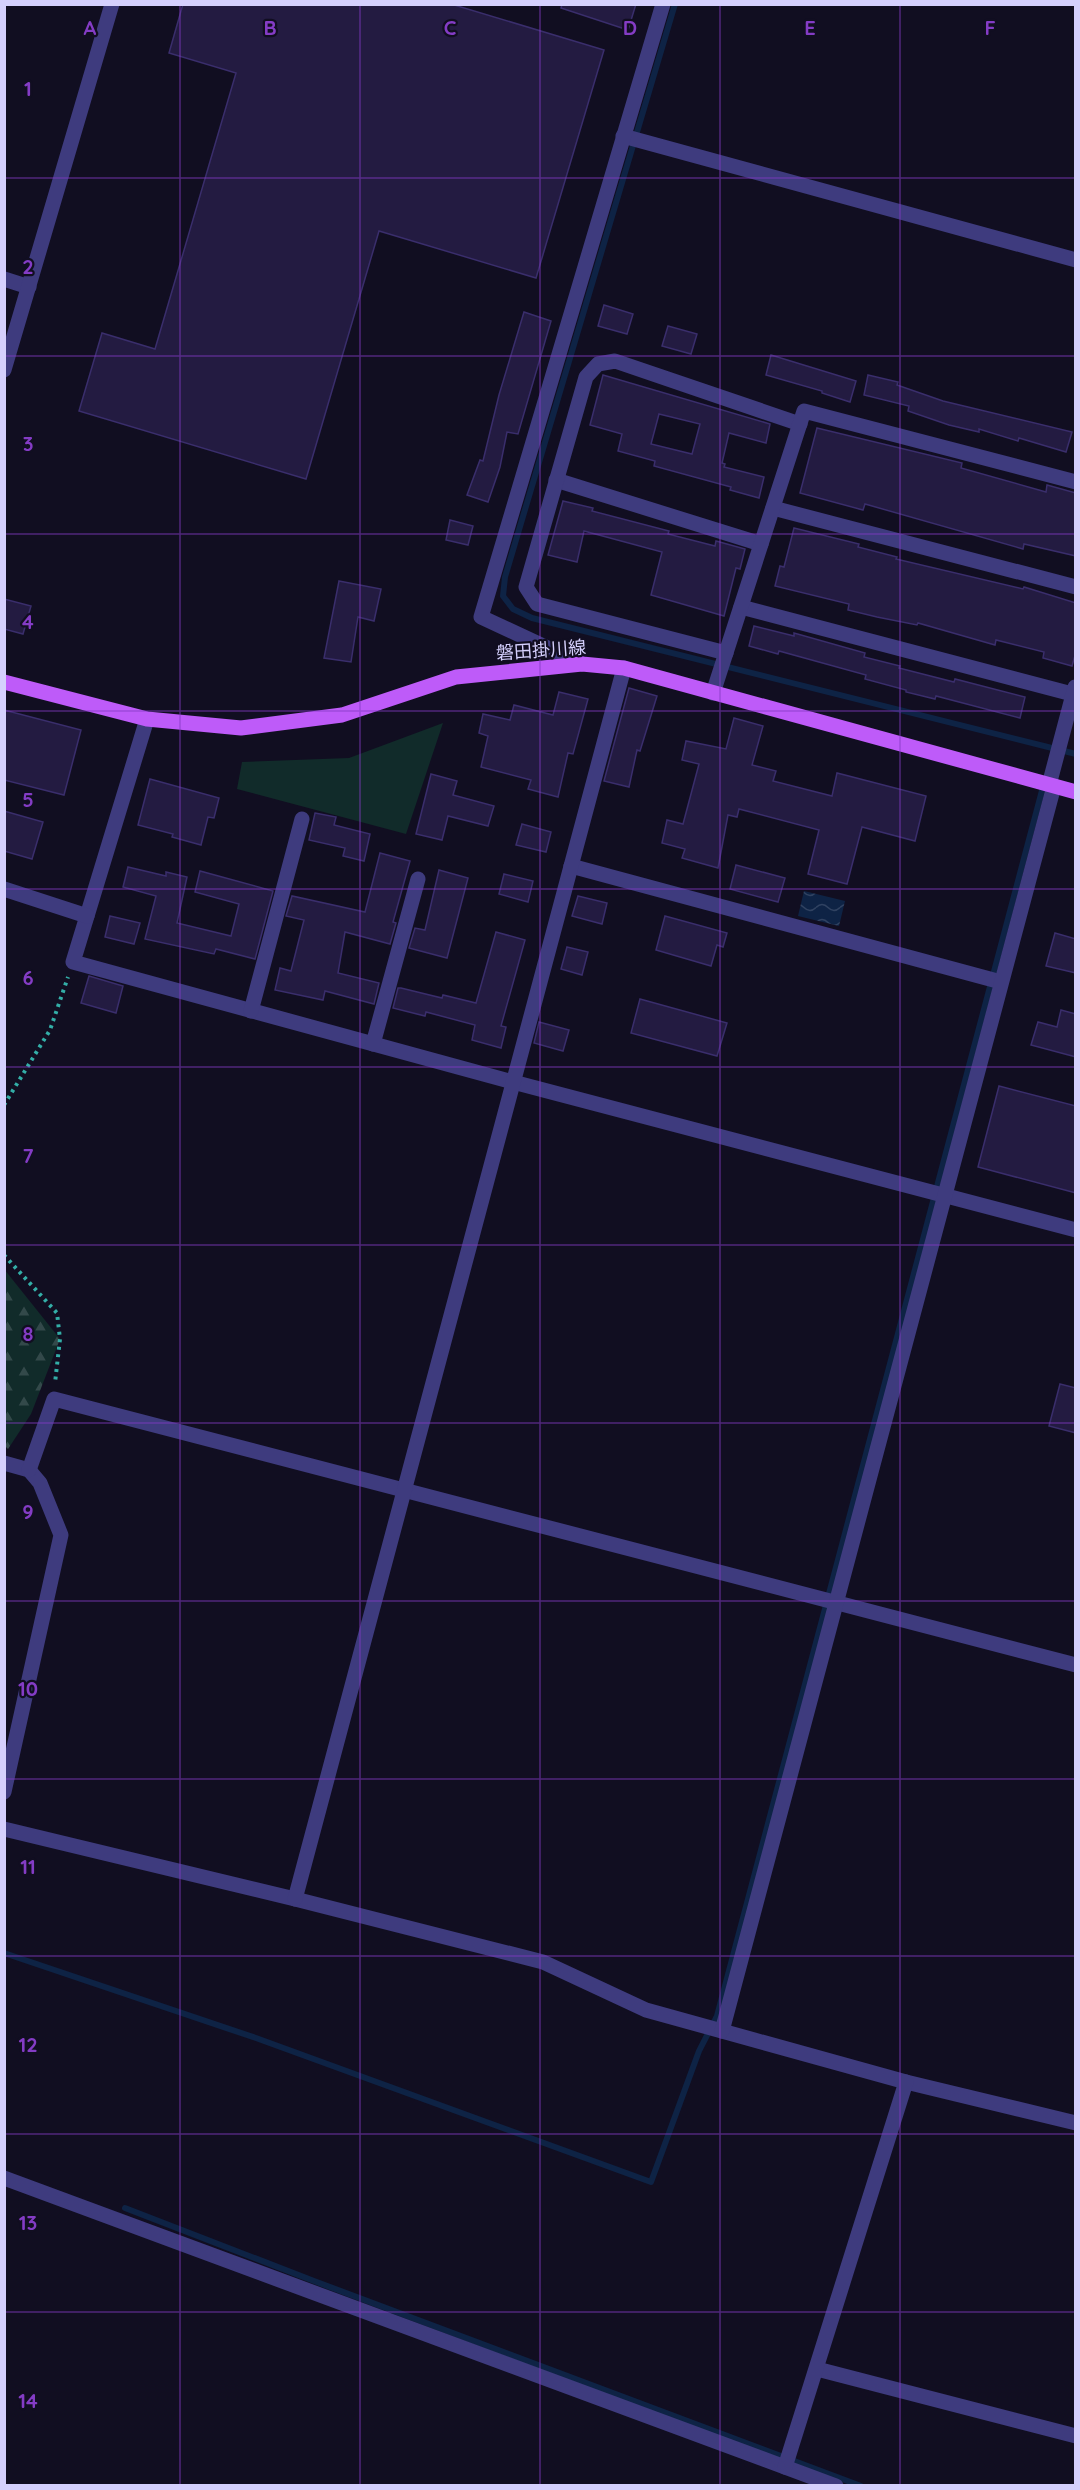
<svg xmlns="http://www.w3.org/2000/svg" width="1080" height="2490" font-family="Quicksand,'Noto Sans JP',sans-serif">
	<defs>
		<pattern id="forest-firs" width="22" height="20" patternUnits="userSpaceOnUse" patternTransform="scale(1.5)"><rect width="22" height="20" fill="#112b2a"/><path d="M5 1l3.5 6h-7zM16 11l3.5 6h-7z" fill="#33494a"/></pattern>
		<pattern id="water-waves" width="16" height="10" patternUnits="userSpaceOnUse" patternTransform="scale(1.5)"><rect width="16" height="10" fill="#0e2345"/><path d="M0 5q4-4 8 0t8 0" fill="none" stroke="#304261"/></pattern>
	</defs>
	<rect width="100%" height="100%" fill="#110e21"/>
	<polygon fill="#112b2a" points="443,723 406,834 237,789 242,762 349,758"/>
	<polygon fill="url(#forest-firs)" points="4,1269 60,1339 31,1414 8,1449 4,1445"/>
	<polygon fill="url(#water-waves)" points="804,891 845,901 839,926 798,916"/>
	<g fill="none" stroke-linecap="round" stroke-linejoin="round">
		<g stroke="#0e2345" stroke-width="6">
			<polyline points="675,4 505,577 503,596 513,609 532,618 1076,754"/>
			<polyline points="4,1953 256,2038 651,2182 699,2051 717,2016 1044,783"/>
			<polyline points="125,2208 314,2281 861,2486"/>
		</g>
	</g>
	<g fill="#231b41" stroke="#3a2e6c" stroke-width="1.5" fill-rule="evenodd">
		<polygon points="183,4 451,4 604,50 536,278 379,231 306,479 79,411 102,333 155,349 236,73 169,53"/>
		<polygon points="562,4 636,4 628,30 561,8"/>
		<polygon points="604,305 633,314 627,334 598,326"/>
		<polygon points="524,312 551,321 518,434 507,432 500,467 488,502 467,495 480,460 483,461 499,395"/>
		<polygon points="668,326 697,334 691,354 662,346"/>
		<polygon points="771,355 856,381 850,402 822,393 822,391 766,375"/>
		<path d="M603 375 770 424 766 443 729 433 722 463 725 464 724 467 764 477 759 498 730 490 731 487 654 466 655 461 618 451 622 434 590 425ZM659 414 700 424 692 454 651 444Z"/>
		<polygon points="868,375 898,382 897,385 943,401 1072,432 1066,452 1019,438 1018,441 979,429 979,432 949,425 908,411 909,406 864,395"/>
		<polygon points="817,428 962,463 961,468 1046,492 1047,485 1076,493 1076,556 1024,544 1023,549 865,504 863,510 800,493"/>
		<polygon points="563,501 593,508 592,511 669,531 668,534 715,546 716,541 745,549 740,569 736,568 724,616 651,595 662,552 584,531 577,562 548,555"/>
		<polygon points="450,520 473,526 468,545 446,540"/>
		<polygon points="794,528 859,544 858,547 897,557 896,559 1023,589 1024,587 1076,603 1076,652 1072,666 1043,658 1044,652 996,640 995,645 918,623 917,625 877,617 848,610 849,604 775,586 780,566 784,567"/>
		<polygon points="339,581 381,589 374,621 358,617 351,662 324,658"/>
		<polygon points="4,599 31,606 23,634 4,629"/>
		<polygon points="754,626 794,636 794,633 865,653 864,657 900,666 899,668 954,682 955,679 1025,697 1020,718 936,696 935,699 906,692 906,690 865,679 866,675 779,651 778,654 749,646"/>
		<polygon points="629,688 657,696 640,751 637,750 629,787 604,781"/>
		<polygon points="559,692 588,699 573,754 568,753 558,797 528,789 531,780 481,767 488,736 479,733 483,714 510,720 514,705 553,715"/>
		<polygon points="4,710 81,730 64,795 4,780"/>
		<polygon points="734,718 763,726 752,765 776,771 773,781 832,796 837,773 926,796 915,841 862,827 847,884 808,874 819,830 739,809 737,817 728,815 718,868 682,858 685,849 662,843 667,820 683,824 699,764 682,760 686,741 726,749"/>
		<polygon points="431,774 457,781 453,795 494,806 488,826 448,816 442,840 416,834"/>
		<polygon points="150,779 219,798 214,818 208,817 201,845 172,837 173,834 138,825"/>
		<polygon points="4,811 43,822 32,859 4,851"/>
		<polygon points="315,813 336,817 334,825 370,834 364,861 343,856 345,848 309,840"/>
		<polygon points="522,824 551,832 546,852 516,845"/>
		<polygon points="380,853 410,861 393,922 396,923 390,944 345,932 338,973 379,983 374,1004 325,991 323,1000 275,990 280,968 291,971 304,920 286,916 292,896 365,912"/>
		<polygon points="736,865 785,878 778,902 730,889"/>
		<polygon points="128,867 166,876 166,872 187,877 177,923 231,936 239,904 195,892 200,871 273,891 255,959 216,949 214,954 145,939 156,896 123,887"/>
		<polygon points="439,870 468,878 447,958 409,948 415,928 425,930"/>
		<polygon points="504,874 533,881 528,902 499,894"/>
		<polygon points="578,896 607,903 602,924 572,916"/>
		<polygon points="110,916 140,923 134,944 105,937"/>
		<polygon points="665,916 727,933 723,947 717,945 711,966 656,950"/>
		<polygon points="496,932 525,940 501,1026 506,1027 501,1048 472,1040 475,1025 426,1012 425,1016 393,1008 398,988 401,988 442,998 443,995 476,1003"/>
		<polygon points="1055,933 1076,939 1076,973 1046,966"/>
		<polygon points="567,947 588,952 582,975 561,969"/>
		<polygon points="89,976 123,986 116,1013 81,1003"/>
		<polygon points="640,999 727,1023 717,1056 631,1033"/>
		<polygon points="1061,1010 1076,1014 1076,1057 1031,1045 1038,1022 1057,1027"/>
		<polygon points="539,1022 569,1030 563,1051 534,1043"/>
		<polygon points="999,1086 1076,1106 1076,1193 978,1167"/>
		<polygon points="1060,1384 1076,1388 1076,1433 1049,1426"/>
	</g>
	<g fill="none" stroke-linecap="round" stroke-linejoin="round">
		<g stroke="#33aea7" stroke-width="4" stroke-dasharray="3 4.5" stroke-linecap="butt">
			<polyline points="4,1105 50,1030 68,977"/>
			<polyline points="4,1255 57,1313 60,1339 55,1383"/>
		</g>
		<g stroke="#3e3b7e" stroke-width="15">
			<polyline points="623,136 1076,260"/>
			<polyline points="4,279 29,287"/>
			<polyline points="4,370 112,4"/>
			<polyline points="556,480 761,544"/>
			<polyline points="773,508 1076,587"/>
			<polyline points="741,607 1076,695"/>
			<polyline points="726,653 537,604 526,587 586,377 598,364 615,361 800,424"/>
			<polyline points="582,664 481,617 663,4"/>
			<polyline points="713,693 804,411 1076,482"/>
			<polyline points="147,719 73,962 513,1082 1076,1230"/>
			<polyline points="1049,785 1075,687"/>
			<polyline points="571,866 1001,982"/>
			<polyline points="4,889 87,916"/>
			<polyline points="251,1011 302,819"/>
			<polyline points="373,1044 418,879"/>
			<polyline points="4,1463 29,1470 40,1483 61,1535 4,1792"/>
			<polyline points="29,1470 54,1399 1076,1665"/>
			<polyline points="4,1829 295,1899 543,1962 646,2010 906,2082 1076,2123"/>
			<polyline points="295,1899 624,668"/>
			<polyline points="722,2031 1054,786"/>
			<polyline points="4,2178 836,2486"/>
			<polyline points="817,2369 1076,2436"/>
			<polyline points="785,2467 906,2082"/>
		</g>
		<polyline stroke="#be5bf9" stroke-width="15" points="4,682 147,719 241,728 342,715 456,677 582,664 624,668 1076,792"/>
	</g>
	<path fill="none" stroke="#843cc5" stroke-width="1.5" stroke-opacity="0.55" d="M180 4V2486M360 4V2486M540 4V2486M720 4V2486M900 4V2486M4 178H1076M4 356H1076M4 534H1076M4 711H1076M4 889H1076M4 1067H1076M4 1245H1076M4 1423H1076M4 1601H1076M4 1779H1076M4 1956H1076M4 2134H1076M4 2312H1076"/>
	<g text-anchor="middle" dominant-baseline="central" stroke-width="4.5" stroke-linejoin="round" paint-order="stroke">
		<g font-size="18" fill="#d5d0fd" stroke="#110e21">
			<text transform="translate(541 650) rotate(-4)">磐田掛川線</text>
		</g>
	</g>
	<g font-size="20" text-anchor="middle" font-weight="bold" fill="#843cc5" stroke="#110e21" stroke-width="4.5" stroke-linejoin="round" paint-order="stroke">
		<text x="90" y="35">A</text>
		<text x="270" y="35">B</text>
		<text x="450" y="35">C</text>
		<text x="630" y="35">D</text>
		<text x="810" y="35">E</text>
		<text x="990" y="35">F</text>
		<text x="28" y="96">1</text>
		<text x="28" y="274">2</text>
		<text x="28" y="451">3</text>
		<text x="28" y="629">4</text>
		<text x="28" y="807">5</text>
		<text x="28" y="985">6</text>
		<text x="28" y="1163">7</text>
		<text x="28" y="1341">8</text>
		<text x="28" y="1519">9</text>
		<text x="28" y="1696">10</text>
		<text x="28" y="1874">11</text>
		<text x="28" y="2052">12</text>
		<text x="28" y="2230">13</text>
		<text x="28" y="2408">14</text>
	</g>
	<rect width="1080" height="2490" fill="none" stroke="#d5d0fd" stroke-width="12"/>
</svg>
